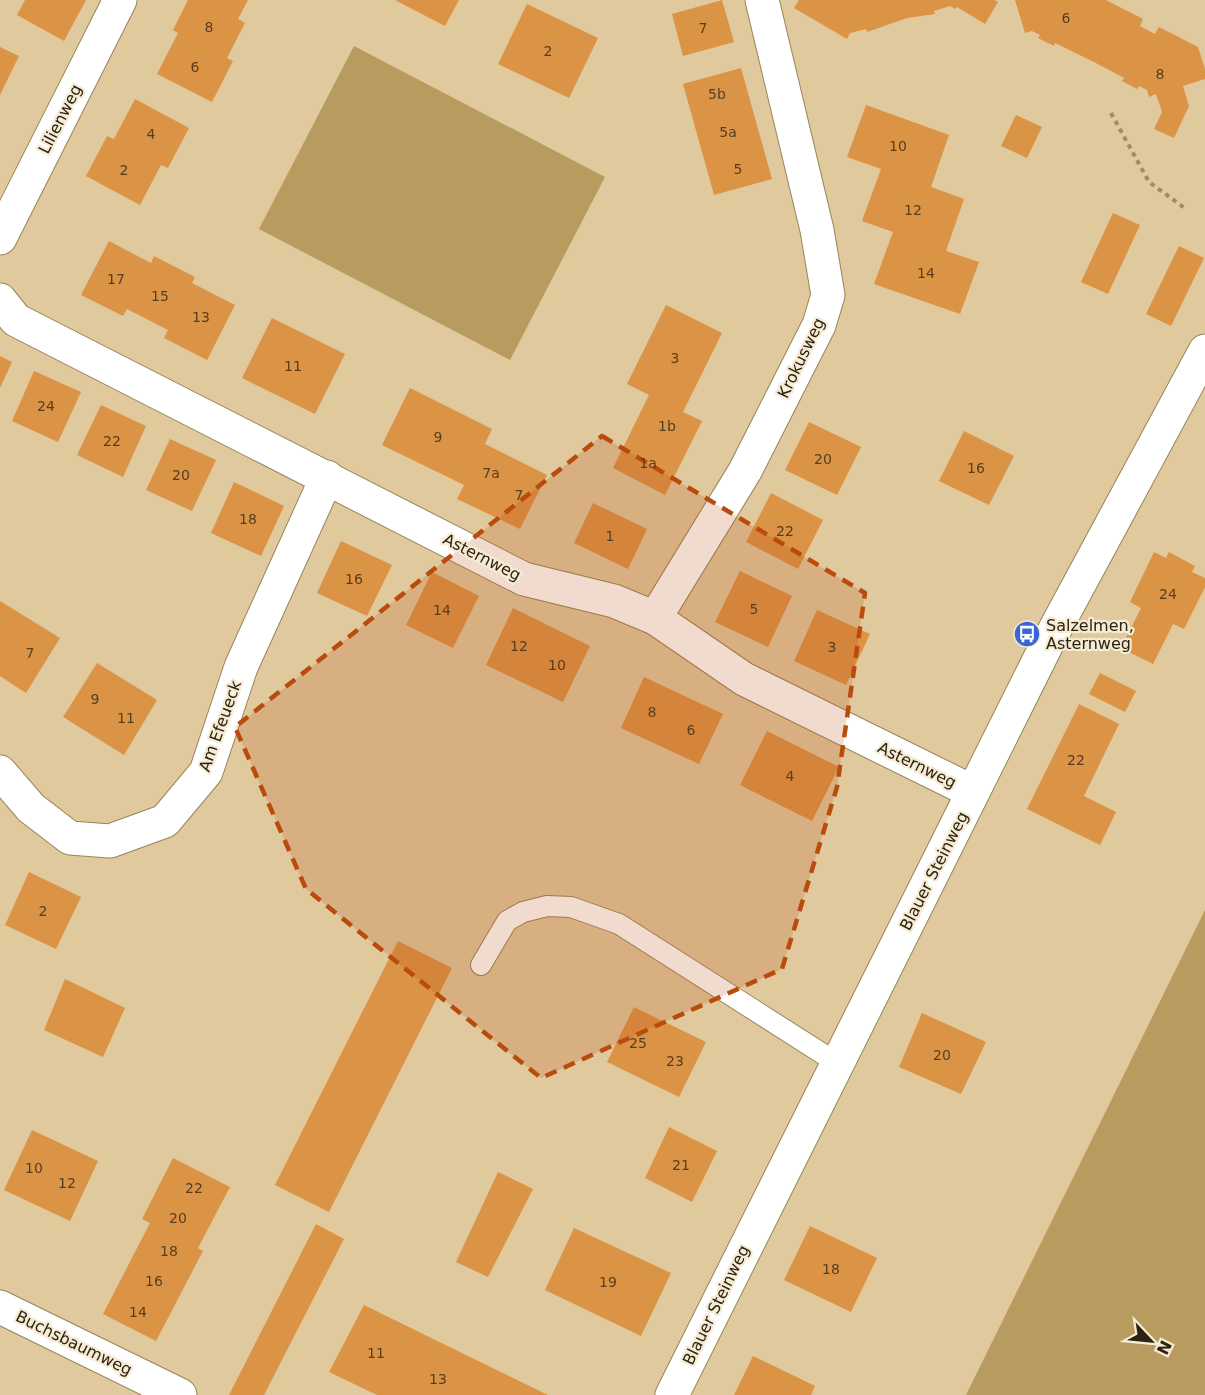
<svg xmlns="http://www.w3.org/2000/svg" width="1205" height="1395" font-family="'DejaVu Sans',sans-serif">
	<rect width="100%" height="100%" fill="#dfc99d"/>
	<g fill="#b89b5f">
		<polygon points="354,46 605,177 510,360 259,229"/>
		<polygon points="1205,910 1205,1395 966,1395"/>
	</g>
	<g fill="#db9346">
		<polygon points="25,0 86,0 64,41 17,15"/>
		<polygon points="188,0 248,0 238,19 245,23 227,58 233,61 212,102 157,74 178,33 173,30"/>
		<polygon points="395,0 459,0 445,26"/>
		<polygon points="722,0 734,42 683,56 672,14"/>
		<polygon points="799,0 994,0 998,2 985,24 957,7 955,9 950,6 934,11 935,14 907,18 867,32 866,29 850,33 847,39 794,8"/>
		<polygon points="1015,0 1106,0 1143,19 1140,26 1155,34 1159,27 1198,47 1205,69 1205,79 1183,86 1189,106 1174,138 1154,129 1162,112 1156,94 1149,97 1147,90 1139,86 1137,89 1122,81 1124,78 1094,62 1055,43 1054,46 1038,38 1040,35 1032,31 1025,33"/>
		<polygon points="527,4 598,38 569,98 498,64"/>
		<polygon points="0,47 19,56 0,95"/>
		<polygon points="741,68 772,179 714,195 683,84"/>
		<polygon points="135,99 189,128 168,168 161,165 140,205 86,176 107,136 114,139"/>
		<polygon points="866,105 949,135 931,187 964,199 946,251 979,262 960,314 874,284 893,232 862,221 881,169 847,157"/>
		<polygon points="1016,115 1042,127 1027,158 1001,146"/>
		<polygon points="1113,213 1140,225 1108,294 1081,282"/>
		<polygon points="109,241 151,263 154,256 195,277 192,283 235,305 207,360 164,338 168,330 127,309 123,316 81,295"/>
		<polygon points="1179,246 1204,258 1171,326 1146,314"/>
		<polygon points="666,305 722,333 683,412 702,421 665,495 613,468 649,395 627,384"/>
		<polygon points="272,318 345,354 315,414 242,378"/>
		<polygon points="0,356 12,362 0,388"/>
		<polygon points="34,371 81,392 58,442 12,421"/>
		<polygon points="410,388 492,429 485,444 547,475 520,529 457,499 464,485 382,445"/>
		<polygon points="101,405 146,426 123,477 77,455"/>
		<polygon points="809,422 861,447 837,495 785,470"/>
		<polygon points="964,431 1014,456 989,505 939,481"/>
		<polygon points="170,439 216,460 192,511 146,490"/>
		<polygon points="234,482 284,506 261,556 211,533"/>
		<polygon points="771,493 823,520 798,569 746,542"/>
		<polygon points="593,503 647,529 628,569 574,543"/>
		<polygon points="341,541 392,565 367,616 317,593"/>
		<polygon points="1154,552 1166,558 1169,552 1195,566 1192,572 1205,578 1205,587 1184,629 1173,624 1153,664 1121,648 1141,608 1130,602"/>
		<polygon points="740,571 792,596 768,647 715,622"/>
		<polygon points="432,572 479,596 453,648 406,625"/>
		<polygon points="0,601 60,638 26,693 0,676"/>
		<polygon points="513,608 590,646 563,702 486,665"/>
		<polygon points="817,610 870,634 846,685 794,661"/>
		<polygon points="97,663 157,700 124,755 63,717"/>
		<polygon points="1100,673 1136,691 1125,712 1089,694"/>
		<polygon points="644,677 723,714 699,764 621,728"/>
		<polygon points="1079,704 1119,724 1084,796 1116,812 1100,845 1027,809"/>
		<polygon points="767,731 839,767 812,821 740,785"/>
		<polygon points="29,872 81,897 56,949 5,925"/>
		<polygon points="398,941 452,968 329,1212 275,1185"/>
		<polygon points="65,979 125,1008 103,1057 44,1030"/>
		<polygon points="634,1007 706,1042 679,1097 607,1062"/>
		<polygon points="922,1013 986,1042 961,1094 899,1067"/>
		<polygon points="669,1127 717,1151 692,1202 645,1178"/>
		<polygon points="32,1130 98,1161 70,1221 4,1190"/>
		<polygon points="173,1158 230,1187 198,1248 203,1251 156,1341 103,1314 150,1223 142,1219"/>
		<polygon points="498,1172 533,1189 488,1277 456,1262"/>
		<polygon points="316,1224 344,1239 264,1395 229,1395"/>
		<polygon points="810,1226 877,1258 851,1312 784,1280"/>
		<polygon points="574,1228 671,1273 641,1336 545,1290"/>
		<polygon points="364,1305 423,1334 548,1395 377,1395 329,1372"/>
		<polygon points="753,1356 815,1386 811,1395 734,1395"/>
	</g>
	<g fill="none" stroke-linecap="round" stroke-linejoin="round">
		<defs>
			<polyline id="lane" points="481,965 507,921 523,912 547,906 571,907 619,924 837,1063"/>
			<g id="street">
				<polyline points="0,238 120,0"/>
				<polyline points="0,300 16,320 524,579 614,601 655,618 744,679 973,792"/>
				<polyline points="655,618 745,471 819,325 828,295 817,230 762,0"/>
				<polyline points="0,772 31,808 70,838 110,841 165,821 206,772 241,667 327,477"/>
				<polyline points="0,1307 180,1395"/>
				<polyline points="672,1395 1047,644 1205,351"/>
			</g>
		</defs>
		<use href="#lane" stroke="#99845a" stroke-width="22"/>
		<use href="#street" stroke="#99845a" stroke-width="35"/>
		<polyline stroke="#9e8d6b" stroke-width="4" stroke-dasharray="4.5 4.5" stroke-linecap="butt" points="1111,113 1149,182 1186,209"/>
		<use href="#lane" stroke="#fff" stroke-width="20"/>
		<use href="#street" stroke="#fff" stroke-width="33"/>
	</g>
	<path fill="#b94b0d" fill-opacity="0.2" stroke="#b94b0d" stroke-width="4.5" stroke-dasharray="12 8" stroke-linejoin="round" d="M602 436 865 593 837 787 782 969 541 1078 306 889 235 727Z"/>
	<defs>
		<symbol id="bus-disc" viewBox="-11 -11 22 22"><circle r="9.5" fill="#3966d6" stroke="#f6ebd5"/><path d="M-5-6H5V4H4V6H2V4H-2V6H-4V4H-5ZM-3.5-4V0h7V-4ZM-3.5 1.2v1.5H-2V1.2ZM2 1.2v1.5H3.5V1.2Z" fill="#fff"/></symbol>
	</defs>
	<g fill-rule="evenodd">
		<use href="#bus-disc" x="1012" y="619" width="30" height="30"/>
	</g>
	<g text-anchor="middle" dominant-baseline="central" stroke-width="4.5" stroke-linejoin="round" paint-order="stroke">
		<g font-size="14" fill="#573e1e">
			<text x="1066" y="18">6</text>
			<text x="209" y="27">8</text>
			<text x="703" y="28">7</text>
			<text x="548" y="51">2</text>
			<text x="195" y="67">6</text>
			<text x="1160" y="74">8</text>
			<text x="717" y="94">5b</text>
			<text x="728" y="132">5a</text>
			<text x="151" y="134">4</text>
			<text x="898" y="146">10</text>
			<text x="738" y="169">5</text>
			<text x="124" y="170">2</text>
			<text x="913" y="210">12</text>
			<text x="926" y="273">14</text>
			<text x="116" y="279">17</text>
			<text x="160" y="296">15</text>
			<text x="201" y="317">13</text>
			<text x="675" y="358">3</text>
			<text x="293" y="366">11</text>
			<text x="46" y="406">24</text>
			<text x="667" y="426">1b</text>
			<text x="438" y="437">9</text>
			<text x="112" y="441">22</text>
			<text x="823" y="459">20</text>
			<text x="648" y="463">1a</text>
			<text x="976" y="468">16</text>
			<text x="491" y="473">7a</text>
			<text x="181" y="475">20</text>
			<text x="519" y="495">7</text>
			<text x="248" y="519">18</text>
			<text x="785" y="531">22</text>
			<text x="610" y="536">1</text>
			<text x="354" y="579">16</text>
			<text x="1168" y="594">24</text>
			<text x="754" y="609">5</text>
			<text x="442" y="610">14</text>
			<text x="519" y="646">12</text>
			<text x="832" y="647">3</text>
			<text x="30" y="653">7</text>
			<text x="557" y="665">10</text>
			<text x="95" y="699">9</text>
			<text x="652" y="712">8</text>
			<text x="126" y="718">11</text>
			<text x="691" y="730">6</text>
			<text x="1076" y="760">22</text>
			<text x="790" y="776">4</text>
			<text x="43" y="911">2</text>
			<text x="638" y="1043">25</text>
			<text x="942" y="1055">20</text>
			<text x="675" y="1061">23</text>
			<text x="681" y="1165">21</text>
			<text x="34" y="1168">10</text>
			<text x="67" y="1183">12</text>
			<text x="194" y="1188">22</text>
			<text x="178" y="1218">20</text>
			<text x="169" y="1251">18</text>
			<text x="831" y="1269">18</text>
			<text x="154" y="1281">16</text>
			<text x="608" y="1282">19</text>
			<text x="138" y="1312">14</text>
			<text x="376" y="1353">11</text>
			<text x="438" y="1379">13</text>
		</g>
		<g font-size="16" fill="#2b2211" stroke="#f6ebd5">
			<text transform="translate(60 119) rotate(-63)">Lilienweg</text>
			<text transform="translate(801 358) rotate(-64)">Krokusweg</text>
			<text transform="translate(482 557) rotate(27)">Asternweg</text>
			<text transform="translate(220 726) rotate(-70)">Am Efeueck</text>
			<text transform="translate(917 765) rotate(26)">Asternweg</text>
			<text transform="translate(934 871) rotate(-63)">Blauer Steinweg</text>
			<text transform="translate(716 1305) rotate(-64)">Blauer Steinweg</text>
			<text transform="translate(74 1343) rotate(26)">Buchsbaumweg</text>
		</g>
		<g font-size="16" fill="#2b2211" stroke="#f6ebd5" text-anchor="start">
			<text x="1046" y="625">Salzelmen,<tspan x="1046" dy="18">Asternweg</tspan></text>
		</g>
	</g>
	<g transform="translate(1151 1341) rotate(116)" stroke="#f6ebd5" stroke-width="4.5" paint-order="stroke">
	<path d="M0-4.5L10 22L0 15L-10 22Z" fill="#2b2211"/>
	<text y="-9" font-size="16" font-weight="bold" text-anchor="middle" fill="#2b2211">N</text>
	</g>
</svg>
